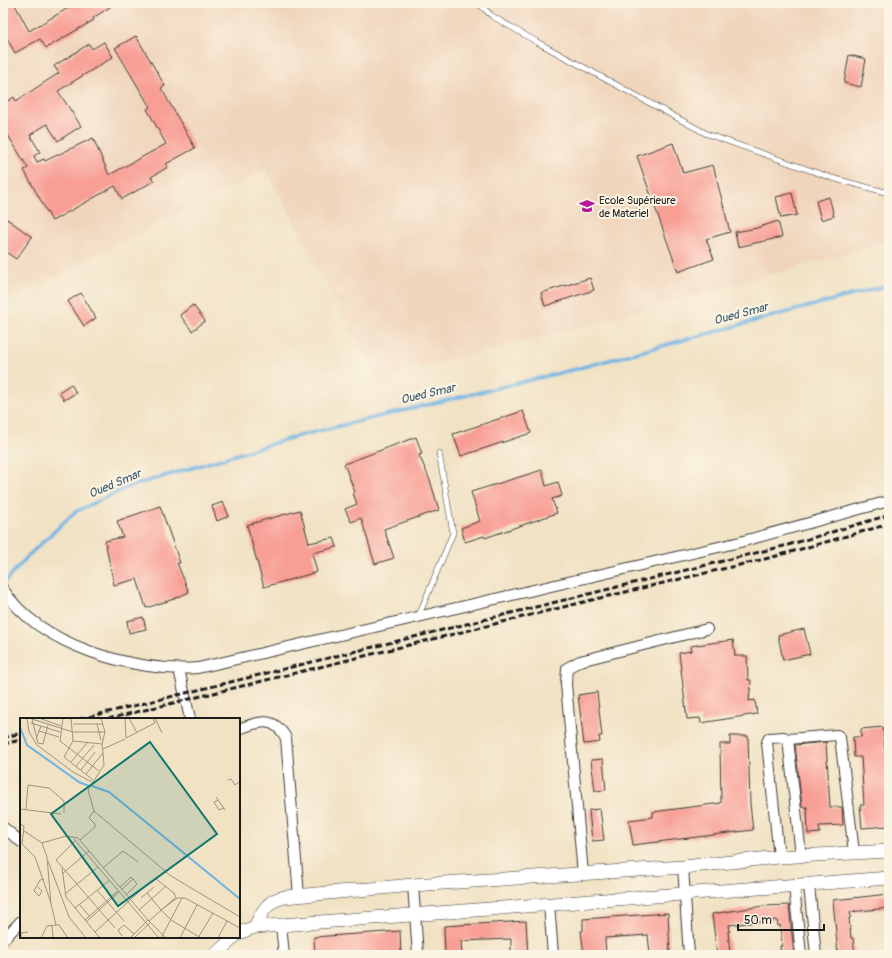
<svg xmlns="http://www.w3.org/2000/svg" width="892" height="958" font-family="Pangolin,sans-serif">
	<rect width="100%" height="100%" fill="#fcf5e5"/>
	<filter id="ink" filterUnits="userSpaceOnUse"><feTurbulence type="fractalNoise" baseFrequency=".025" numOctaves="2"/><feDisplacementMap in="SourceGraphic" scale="8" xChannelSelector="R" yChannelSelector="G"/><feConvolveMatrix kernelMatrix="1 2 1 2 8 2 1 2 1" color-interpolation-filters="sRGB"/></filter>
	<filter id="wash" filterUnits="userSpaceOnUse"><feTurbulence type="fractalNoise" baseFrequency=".012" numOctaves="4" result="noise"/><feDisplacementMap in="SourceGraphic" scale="16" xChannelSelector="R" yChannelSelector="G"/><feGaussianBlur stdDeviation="0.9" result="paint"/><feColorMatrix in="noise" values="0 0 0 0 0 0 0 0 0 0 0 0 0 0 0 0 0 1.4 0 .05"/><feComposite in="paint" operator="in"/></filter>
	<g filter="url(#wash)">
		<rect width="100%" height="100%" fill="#f1e2c4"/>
		<polygon fill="#f0d5bc" points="3,3 889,3 889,242 567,331 377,378 266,169 3,302"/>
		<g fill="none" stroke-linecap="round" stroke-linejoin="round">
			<polyline stroke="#6db3e4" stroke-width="3.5" points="3,584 30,554 75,512 128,487 298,436 572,370 889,285"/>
		</g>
		<g id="blocks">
			<g fill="#f89e94">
				<polygon points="3,3 14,3 29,31 77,3 116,3 93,18 94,20 46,48 40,39 15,53 3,31"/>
				<polygon points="136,36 165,86 161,88 195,148 166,164 168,167 151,177 154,181 122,199 115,186 52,221 24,170 28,168 3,127 3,104 14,97 16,101 59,73 54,66 89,44 92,49 104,42 113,57 58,91 81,126 58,141 47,124 30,135 40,152 34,156 37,162 44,159 45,161 93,138 109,175 166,144 147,109 150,107 115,48"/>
				<polygon points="849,55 866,59 861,87 844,83"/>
				<polygon points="673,143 683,173 713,165 730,232 706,239 714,259 678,272 637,156"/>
				<polygon points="792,193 797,215 781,218 776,197"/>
				<polygon points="829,197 834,216 821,220 816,201"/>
				<polygon points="7,219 32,237 16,259 3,250 3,225"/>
				<polygon points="778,221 782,237 738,247 735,232 757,228"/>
				<polygon points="590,278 594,290 545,306 541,293"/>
				<polygon points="81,293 96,318 84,326 68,301"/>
				<polygon points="193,305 205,321 192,331 180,315"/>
				<polygon points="71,384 76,393 64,400 59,392"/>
				<polygon points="523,411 531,433 461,456 453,434"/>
				<polygon points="416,437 422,454 419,455 430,480 439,510 384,529 394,558 375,564 361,518 351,522 345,509 357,504 353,493 355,492 344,464"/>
				<polygon points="542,470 546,486 558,482 562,496 552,499 557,513 485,538 484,536 465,542 461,528 480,521 471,492"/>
				<polygon points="223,502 229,516 217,521 212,506"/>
				<polygon points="160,506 180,563 177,563 189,592 174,599 146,608 137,579 114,585 105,541 123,537 117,521"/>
				<polygon points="300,510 309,543 334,538 337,547 312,553 317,572 264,587 247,525"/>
				<polygon points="143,617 146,629 129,633 127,621"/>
				<polygon points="804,629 810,654 783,660 778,635"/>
				<polygon points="733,640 735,656 747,656 748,680 751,680 749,701 755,700 757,714 701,723 700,718 687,719 679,653 691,651 690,646"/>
				<polygon points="597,692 602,736 599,736 600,742 584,744 578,695"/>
				<polygon points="883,727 885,755 889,755 889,826 862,828 860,805 864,805 861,757 854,757 853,737 861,737 861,729"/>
				<polygon points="730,736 748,736 750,804 753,830 633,845 629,820 653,817 653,812 721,803 720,744 730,744"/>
				<polygon points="826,742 830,807 842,807 843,825 819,826 820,833 808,834 807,807 802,807 795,745"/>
				<polygon points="603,759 606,790 595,791 591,760"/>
				<polygon points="600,809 604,840 592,841 589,810"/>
				<polygon points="889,894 889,908 850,912 851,917 849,918 851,938 853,938 855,955 838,955 833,900"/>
				<polygon points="789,905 794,955 781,955 780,946 782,946 780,925 778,926 777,920 729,925 730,931 728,931 730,955 717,955 712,914 763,906"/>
				<polygon points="668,913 670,955 650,955 648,935 605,938 606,955 584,955 581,931 583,931 583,919"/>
				<polygon points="526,921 528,955 511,955 511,939 461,941 462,955 445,955 444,926"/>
				<polygon points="400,931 401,955 380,955 380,953 315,955 314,937"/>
			</g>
		</g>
	</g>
	<g filter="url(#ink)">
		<use href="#blocks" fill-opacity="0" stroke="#3c3a35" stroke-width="1"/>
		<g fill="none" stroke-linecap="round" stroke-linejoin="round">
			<defs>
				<g id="service">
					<polyline points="478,3 492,16 537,42 707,134 832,178 889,193"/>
					<polyline points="419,615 453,533 439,453"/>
				</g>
				<g id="minor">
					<path d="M3 589C39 646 136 673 198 668L740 542 889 501"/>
					<polyline points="179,669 190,719"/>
					<path d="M239 729C260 721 274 716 286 738L299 896"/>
					<polyline points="788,739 837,735 840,737 854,852"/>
					<polyline points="3,827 21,842"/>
					<polyline points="779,857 767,742 769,738 784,737 788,739 801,855"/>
					<polyline points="683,867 689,955"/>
					<polyline points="583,874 566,684 567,668 580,661 707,629"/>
					<polyline points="413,885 418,955"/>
					<polyline points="809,885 816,955"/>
					<polyline points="794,886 801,955"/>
					<polyline points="549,904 553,955"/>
					<polyline points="281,925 284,955"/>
					<polyline points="3,940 21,921"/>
				</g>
				<g id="tertiary">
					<path d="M255 927C262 912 267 900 285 897L413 885 683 867 779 857 889 851"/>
					<polyline points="239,933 255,927 889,878"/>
					<polyline points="215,955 234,937"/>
				</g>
			</defs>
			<use href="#service" stroke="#3c3a35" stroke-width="6"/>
			<use href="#minor" stroke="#3c3a35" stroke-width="12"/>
			<use href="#tertiary" stroke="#3c3a35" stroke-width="14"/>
			<use href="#service" stroke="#fff" stroke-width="5"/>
			<use href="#minor" stroke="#fff" stroke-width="10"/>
			<use href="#tertiary" stroke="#fff" stroke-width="13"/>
			<g stroke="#1c1c1c" stroke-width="3" stroke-dasharray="6 3" stroke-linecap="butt">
				<polyline points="80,719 788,545 889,515"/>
				<polyline points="108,719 596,599 773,557 889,524"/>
				<polyline points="3,738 21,733"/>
				<polyline points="3,744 21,740"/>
			</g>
		</g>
	</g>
	<defs>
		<symbol id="university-bare" viewBox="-9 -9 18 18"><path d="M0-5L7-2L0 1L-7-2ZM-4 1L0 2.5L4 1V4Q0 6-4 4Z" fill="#b5179e" stroke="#fcf5e5" stroke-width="2.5" paint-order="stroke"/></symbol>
	</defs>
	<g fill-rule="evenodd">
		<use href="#university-bare" x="576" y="195" width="22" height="22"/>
	</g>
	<g text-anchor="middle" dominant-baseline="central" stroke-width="4" stroke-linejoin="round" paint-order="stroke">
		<g font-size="11" fill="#1c1c1c" stroke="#fcf5e5" text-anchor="start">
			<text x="599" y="200">Ecole Supérieure<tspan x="599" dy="13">de Materiel</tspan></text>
		</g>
		<g font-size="12" font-style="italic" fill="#3c586c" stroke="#fcf5e5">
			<text transform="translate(741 314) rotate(-15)">Oued Smar</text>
			<text transform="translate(428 394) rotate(-13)">Oued Smar</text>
			<text transform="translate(115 484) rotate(-23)">Oued Smar</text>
		</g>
	</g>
	<g transform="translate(20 718)">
		<rect width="220" height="220" fill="#f1e2c4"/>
		<path fill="none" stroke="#6db3e4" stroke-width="2" d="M0 9 7 27 59 64 69 68M72 68 89 74 220 181"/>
		<path fill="none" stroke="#9c9381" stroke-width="1" d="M7 0 9 14 17 27 53 54 72 64M19 0 41 8M43 0 40 23 79 53M51 0 53 23 44 39 73 62M105 0 106 20 135 5 133 0M109 0 117 15M135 0 142 15M12 1 53 14H85M12 1 18 25 23 26 28 7M11 5 40 14M53 6H83M77 6 81 22M19 13 39 19M16 21 21 8M53 23 82 26M83 31 105 21M83 35 84 47 68 72 74 93 151 158 220 199M51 44 67 25M56 48 74 27M61 52 75 34M66 56 83 35 82 26 85 14 81 0M208 62 211 61 215 67 220 63M196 79 205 92M198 82 194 84 199 92 204 90M0 91 41 96M6 91 8 67 29 70 44 83V95M0 106 4 108 2 126 15 139 31 185M4 113 22 125 46 118 58 120 128 202 146 220M54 121 139 220M60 122 75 109V106L69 100 74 93M55 123 36 142 95 210M22 125 27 139 31 186 36 207H39L48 220M28 143 49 199 66 220M42 150 46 179 80 220M83 150 103 133 118 144M42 156 69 133M136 161 154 175 156 180M18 169 22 173 19 178 14 173 20 162 24 161M100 169 111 159 113 161 102 171M77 172 104 203M127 175 141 192M45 176 78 149M106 177 117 166 113 161M121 180 134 169M60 187 70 199M55 190 90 162M119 192 145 169M140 193 157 180H165L220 210M142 193 151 202 181 220M65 202 98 173M129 203 155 180M66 204 99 174M32 207 33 220M75 214 121 172M102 218 98 212 104 207 114 216M1 220V215L8 214M21 220 27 208 36 207M110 220 128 202M114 220 130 205M141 220 162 180M160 220 177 187M178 220 193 195M198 220 207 203"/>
		<path fill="#0f766e" fill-opacity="0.15" stroke="#0f766e" stroke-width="2" d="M130 24 197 116 98 188 31 96Z"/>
		<rect width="220" height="220" fill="none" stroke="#1c1c1c" stroke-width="2"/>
	</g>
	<rect width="892" height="958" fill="none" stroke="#fcf5e5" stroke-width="16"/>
	<path d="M738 924v6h86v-6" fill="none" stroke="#1c1c1c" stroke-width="2"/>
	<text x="744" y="924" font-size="12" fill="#1c1c1c" stroke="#fcf5e5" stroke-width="3" paint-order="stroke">50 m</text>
</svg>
